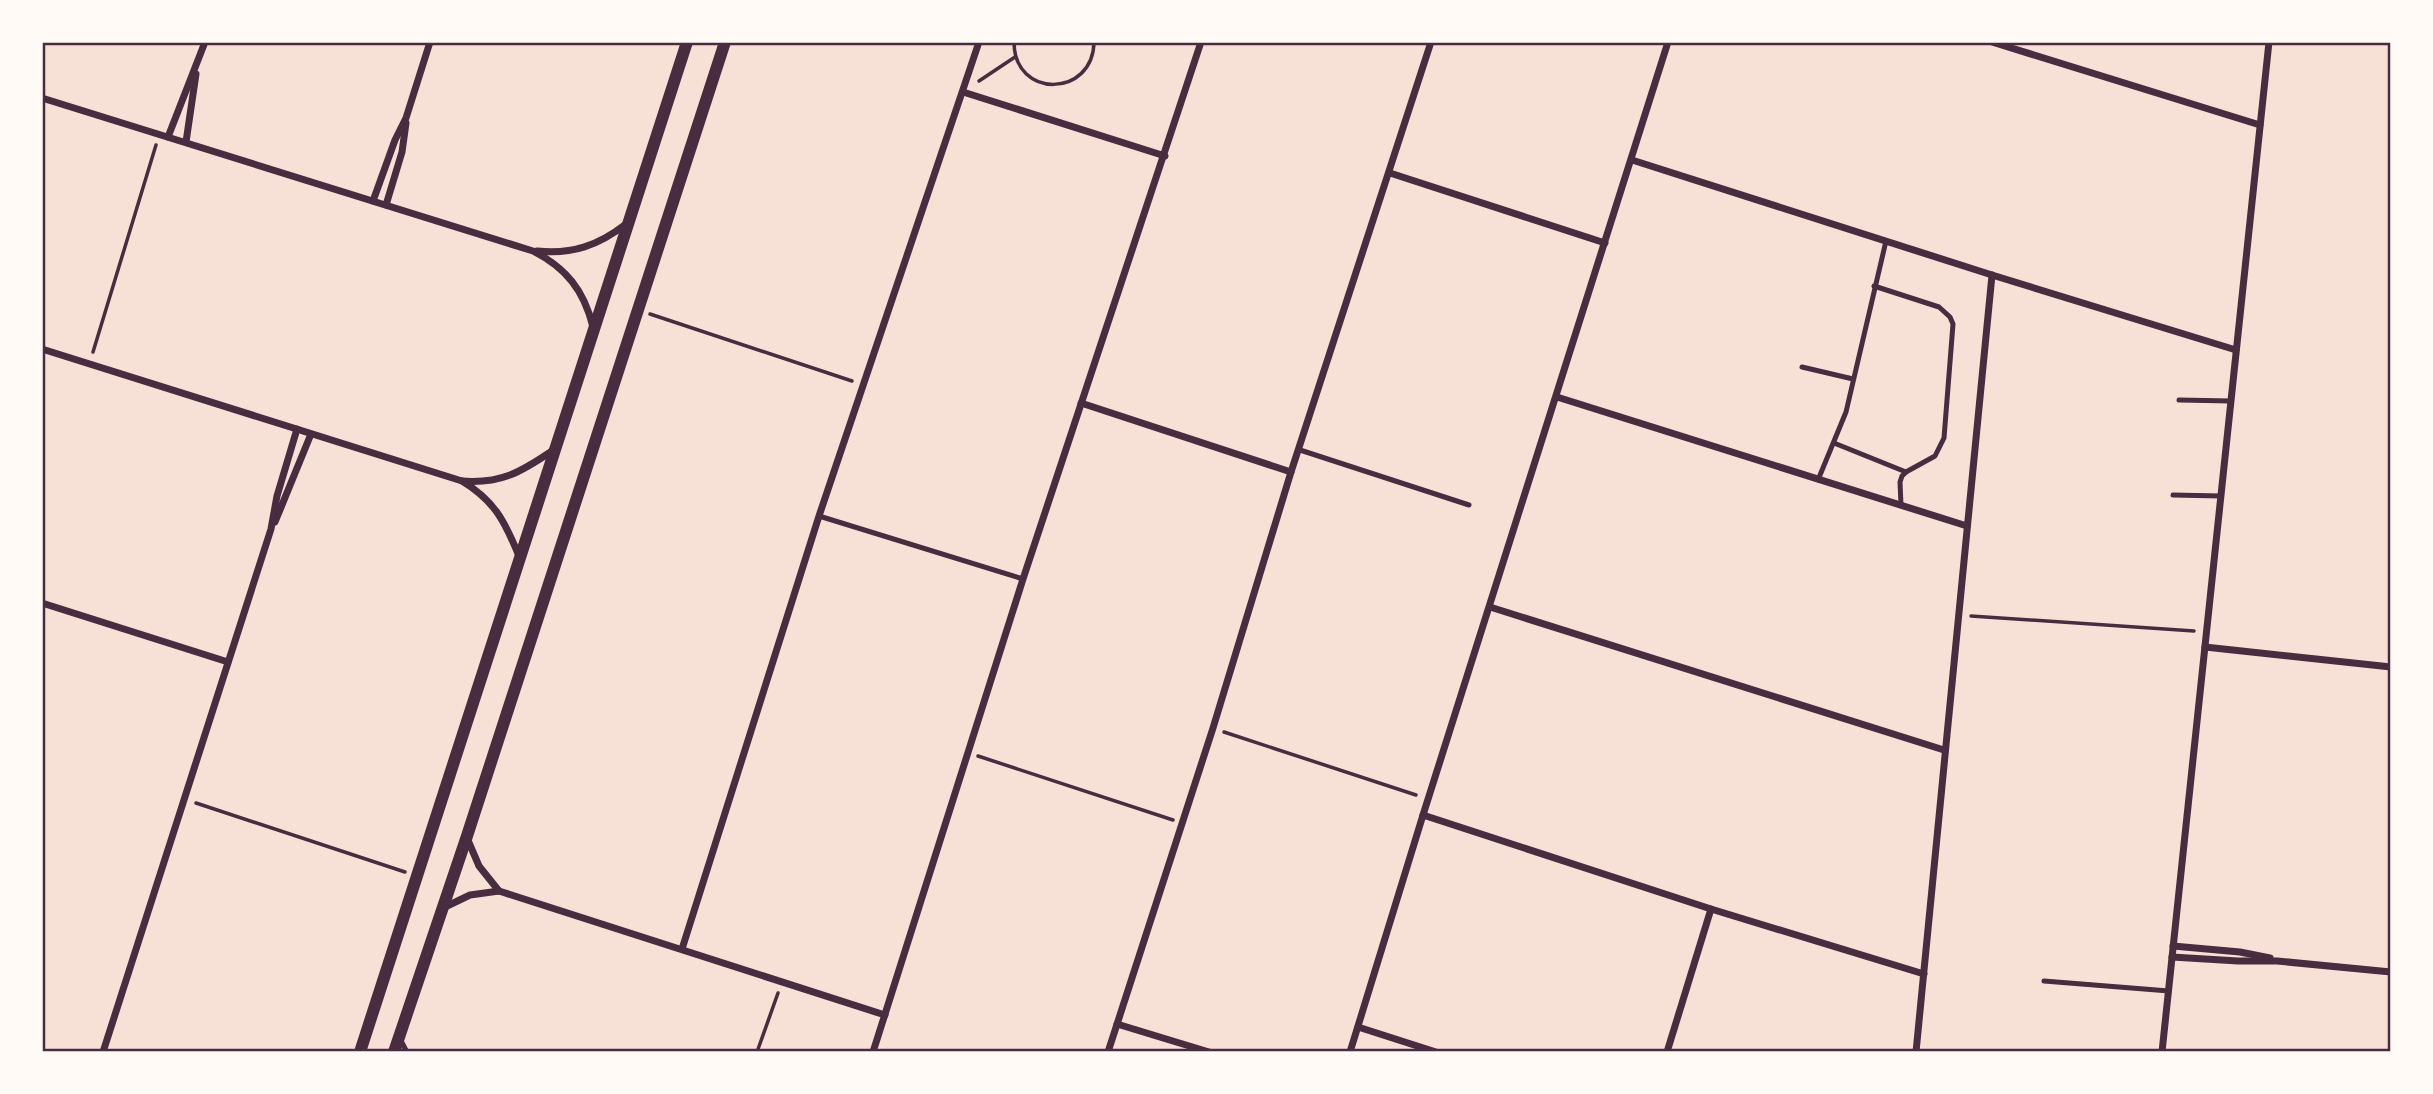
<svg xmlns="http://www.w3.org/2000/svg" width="2433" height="1094" font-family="'Roboto Condensed',sans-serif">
	<rect width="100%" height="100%" fill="#f7e1d7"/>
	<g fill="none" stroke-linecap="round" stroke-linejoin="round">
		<g stroke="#4a2c40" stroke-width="3.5">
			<path d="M1014 42C1014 99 1093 98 1094 42"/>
			<polyline points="979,81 1015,57"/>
			<polyline points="650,314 852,381"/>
			<polyline points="93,352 156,145"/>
			<polyline points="1971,616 2194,631"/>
			<polyline points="1224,732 1416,795"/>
			<polyline points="978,756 1173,820"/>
			<polyline points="196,803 405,872"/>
			<polyline points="757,1052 778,993"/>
		</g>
		<g stroke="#4a2c40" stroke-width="5">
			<polyline points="1874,286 1939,307 1950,317 1953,324 1944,438 1935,456 1906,472 1902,476 1900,482 1901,505"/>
			<polyline points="1802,367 1853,379"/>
			<polyline points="2179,400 2231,401"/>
			<polyline points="1834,443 1906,472"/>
			<polyline points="1300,450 1469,505"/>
			<polyline points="1818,480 1846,412 1886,241"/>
			<polyline points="2173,495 2221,496"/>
			<polyline points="819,516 1023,579"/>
			<polyline points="2044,981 2169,991"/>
			<polyline points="400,1039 407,1052"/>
		</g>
		<g stroke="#4a2c40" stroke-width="7">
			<polyline points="1992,42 2260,125"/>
			<polyline points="963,92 1165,156"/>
			<path d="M42 98 533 251C566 268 584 290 593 327"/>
			<polyline points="168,137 205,42"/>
			<polyline points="186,142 196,74"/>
			<polyline points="1632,160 1992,275 2236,350"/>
			<polyline points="1390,173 1605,243"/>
			<polyline points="373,201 395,140 406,118 430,42"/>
			<polyline points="386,205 402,152 406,123"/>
			<path d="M537 251C572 255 599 245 626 224"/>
			<path d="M42 349 462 481C501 484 521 472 552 451"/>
			<polyline points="1557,397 1967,526"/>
			<polyline points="1081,403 1291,472"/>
			<path d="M462 481C495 501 505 522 519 556"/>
			<polyline points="275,522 311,434"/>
			<polyline points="42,603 228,662"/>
			<polyline points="1490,607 1944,750"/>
			<polyline points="2205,647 2391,667"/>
			<polyline points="1423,815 1711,909 1924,974"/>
			<polyline points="467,838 479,866 499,891"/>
			<polyline points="443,908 470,895 499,891 885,1015"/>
			<polyline points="2173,946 2240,952 2270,958"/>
			<polyline points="682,949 819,516 979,42"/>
			<polyline points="2172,957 2238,961 2277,961 2391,972"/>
			<polyline points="1117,1024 1209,1052"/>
			<polyline points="1358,1027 1436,1052"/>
			<polyline points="103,1052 271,529 277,496 297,429"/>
			<polyline points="873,1052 1023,579 1201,42"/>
			<polyline points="1108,1052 1213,728 1291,472 1431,42"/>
			<polyline points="1350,1052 1423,815 1668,42"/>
			<polyline points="1667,1052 1711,909"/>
			<polyline points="1916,1052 1992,275"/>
			<polyline points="2162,1052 2269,42"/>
		</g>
		<g stroke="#4a2c40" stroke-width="12">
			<polyline points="360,1052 687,42"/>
			<polyline points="394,1052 467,836 725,42"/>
		</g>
	</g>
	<rect width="2433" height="1094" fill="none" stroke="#fffaf5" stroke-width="88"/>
	<rect x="44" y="44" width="2345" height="1006" fill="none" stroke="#4a2c40" stroke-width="2.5"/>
</svg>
